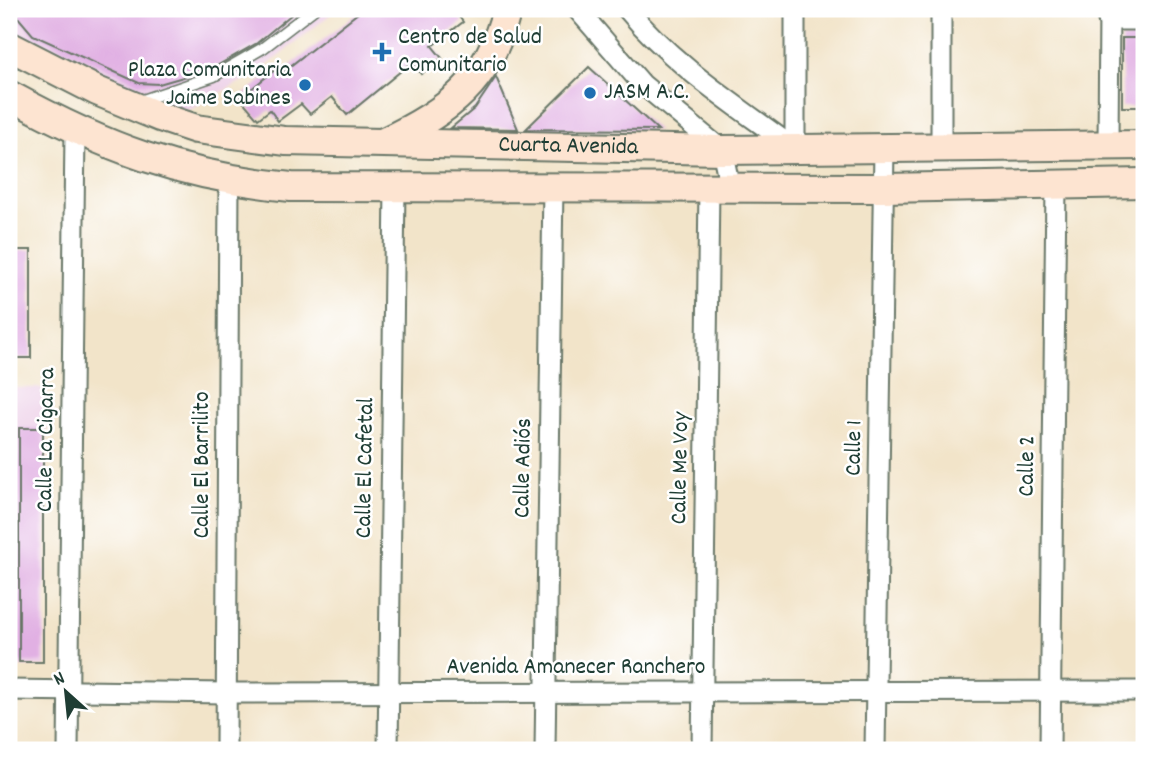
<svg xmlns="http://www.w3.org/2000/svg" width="1153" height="759" font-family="Dekko,sans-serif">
	<rect width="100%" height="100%" fill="#fff"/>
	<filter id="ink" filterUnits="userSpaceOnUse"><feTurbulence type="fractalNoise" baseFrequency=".0143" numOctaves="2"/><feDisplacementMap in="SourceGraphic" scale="14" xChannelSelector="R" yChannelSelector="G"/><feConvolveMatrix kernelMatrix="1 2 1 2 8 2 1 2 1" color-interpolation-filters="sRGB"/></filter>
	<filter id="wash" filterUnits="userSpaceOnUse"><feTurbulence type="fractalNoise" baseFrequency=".00686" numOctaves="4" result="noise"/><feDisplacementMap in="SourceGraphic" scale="28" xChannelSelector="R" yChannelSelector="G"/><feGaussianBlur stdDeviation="1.57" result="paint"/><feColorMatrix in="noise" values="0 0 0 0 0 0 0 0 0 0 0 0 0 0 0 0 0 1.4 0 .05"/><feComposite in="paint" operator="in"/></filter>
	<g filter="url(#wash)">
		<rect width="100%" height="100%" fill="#f2e4c9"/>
		<g fill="#edd0e8">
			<polygon points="9,9 337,9 259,72 192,108 173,112 57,57 9,31"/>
			<polygon points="9,388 47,388 45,667 9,667"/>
		</g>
		<g id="blocks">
			<g fill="#e1b0e3">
				<polygon points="11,9 298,9 257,43 211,69 159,84 139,83 33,35"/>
				<polygon points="363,9 453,9 463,22 432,46 442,58 421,74 412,62 347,115 332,97 310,114 301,104 278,121 270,110 258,119 240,98 276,69 280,74"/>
				<rect x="1122" y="38" width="22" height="69"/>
				<polygon points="589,67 658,130 526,129"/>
				<polygon points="496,77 518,129 451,128 475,108"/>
				<rect x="9" y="250" width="22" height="108"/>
				<rect x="19" y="428" width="24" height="234"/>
			</g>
		</g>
	</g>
	<g filter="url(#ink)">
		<use href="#blocks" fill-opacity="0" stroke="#697768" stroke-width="2"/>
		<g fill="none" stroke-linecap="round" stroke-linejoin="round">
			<defs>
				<polyline id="lane" points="140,101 214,76 263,48 314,9"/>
				<g id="street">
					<polyline points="577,9 642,84 722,150 730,187"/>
					<path d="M627 9C674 66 736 105 795 149"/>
					<polyline points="1108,20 1144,20"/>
					<polyline points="1108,144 1109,9"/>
					<polyline points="941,147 941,9"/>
					<polyline points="795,149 795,9"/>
					<polyline points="9,690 226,693 1144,691"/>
					<polyline points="68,750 75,131"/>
					<polyline points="226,750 229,181"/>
					<polyline points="388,750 395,187"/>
					<polyline points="545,750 553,186"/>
					<polyline points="702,750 709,187"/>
					<polyline points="875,750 884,148"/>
					<polyline points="1050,750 1056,183"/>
				</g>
				<g id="secondary">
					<path id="s1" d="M9 46 97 91 160 117 196 129 285 141 722 150 1144 145"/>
					<path d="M9 95C106 148 180 176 291 187L884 188 1144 183"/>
					<path d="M384 142C449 112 490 80 507 9"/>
				</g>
			</defs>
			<use href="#lane" stroke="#697768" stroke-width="13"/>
			<use href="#street" stroke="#697768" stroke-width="23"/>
			<use href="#secondary" stroke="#697768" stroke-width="32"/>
			<use href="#lane" stroke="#fff" stroke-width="10"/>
			<use href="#street" stroke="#fff" stroke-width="19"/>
			<use href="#secondary" stroke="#fde4d1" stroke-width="28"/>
		</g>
	</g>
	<g fill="#1f6fb2" stroke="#fff" stroke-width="2.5">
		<path d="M378.5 41.5h7v7h7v7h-7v7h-7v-7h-7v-7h7z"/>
		<circle cx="305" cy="85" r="7"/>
		<circle cx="590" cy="93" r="7"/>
	</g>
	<g text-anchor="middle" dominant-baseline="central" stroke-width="5" stroke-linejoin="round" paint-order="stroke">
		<g font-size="24" fill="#1f3d34" stroke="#fff" text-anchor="start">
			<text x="398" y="38">Centro de Salud<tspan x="398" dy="28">Comunitario</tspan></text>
			<text x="291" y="71" text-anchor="end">Plaza Comunitaria<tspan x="291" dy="28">Jaime Sabines</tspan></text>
			<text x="604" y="93">JASM A.C.</text>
		</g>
		<g font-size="24" fill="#1f3d34" stroke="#fff">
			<text stroke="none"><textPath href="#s1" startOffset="578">Cuarta Avenida</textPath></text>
			<text transform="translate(47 440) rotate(-89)">Calle La Cigarra</text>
			<text transform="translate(855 448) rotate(-89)">Calle 1</text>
			<text transform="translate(203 465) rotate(-90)">Calle El Barrilito</text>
			<text transform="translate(1028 466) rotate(-89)">Calle 2</text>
			<text transform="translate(366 468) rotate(-89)">Calle El Cafetal</text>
			<text transform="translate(524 468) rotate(-89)">Calle Adiós</text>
			<text transform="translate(681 468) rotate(-89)">Calle Me Voy</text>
			<text x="576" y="668">Avenida Amanecer Ranchero</text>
		</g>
	</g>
	<rect width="1153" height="759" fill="none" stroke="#fff" stroke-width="35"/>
	<g transform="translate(66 692) rotate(333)" stroke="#ffffff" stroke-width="5" paint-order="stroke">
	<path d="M0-5L12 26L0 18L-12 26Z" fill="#1f3d34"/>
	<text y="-10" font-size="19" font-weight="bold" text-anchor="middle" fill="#1f3d34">N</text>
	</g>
</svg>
